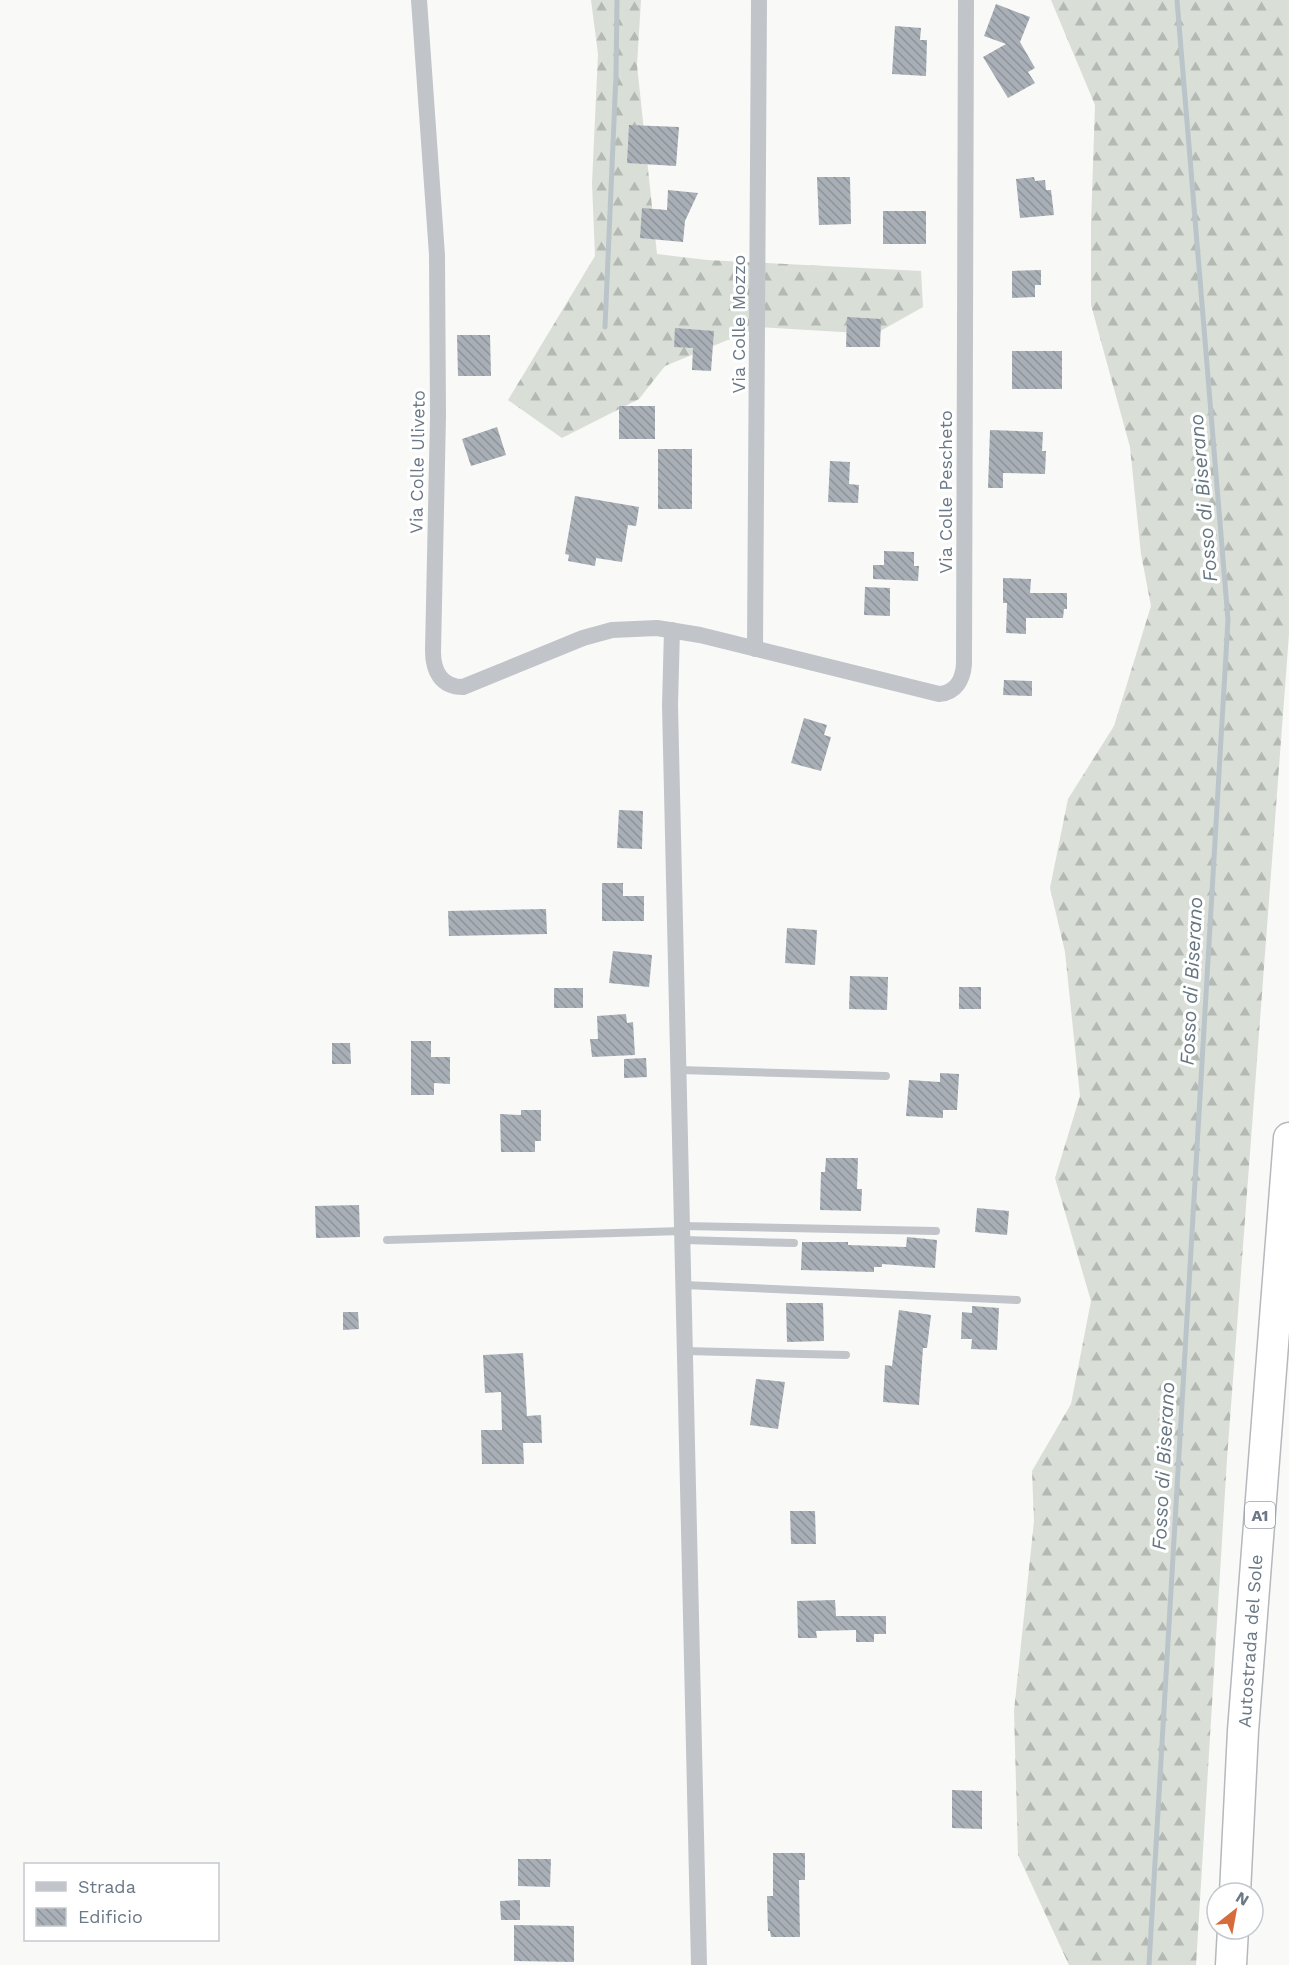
<svg xmlns="http://www.w3.org/2000/svg" width="1289" height="1965" font-family="'Work Sans',sans-serif">
	<defs>
		<pattern id="forest-firs" width="22" height="20" patternUnits="userSpaceOnUse" patternTransform="scale(1.5)"><rect width="22" height="20" fill="#d9ded7"/><path d="M5 1l3.5 6h-7zM16 11l3.5 6h-7z" fill="#b4b9b4"/></pattern>
		<pattern id="building-back-hatch" width="6" height="6" patternUnits="userSpaceOnUse" patternTransform="scale(1.5)"><rect width="6" height="6" fill="#a9afb6"/><path d="M-1 5l2 2M0 0l6 6M5-1l2 2" fill="none" stroke="#8e939a"/></pattern>
	</defs>
	<rect width="100%" height="100%" fill="#f9f9f8"/>
	<g fill="url(#forest-firs)">
		<polygon points="591,0 641,0 637,65 657,254 707,260 921,271 923,307 875,334 759,327 665,366 639,399 562,438 508,400 595,256 592,183 598,54"/>
		<polygon points="1051,0 1289,0 1289,634 1227,1459 1196,1965 1069,1965 1018,1855 1014,1711 1034,1521 1032,1471 1071,1404 1091,1301 1055,1178 1080,1096 1065,952 1050,888 1068,799 1114,726 1151,606 1141,554 1130,447 1091,305 1091,224 1095,105"/>
	</g>
	<g fill="none" stroke-linecap="round" stroke-linejoin="round">
		<g stroke="#bbc4c9" stroke-width="5">
			<polyline points="605,327 616,75 617,0"/>
			<polyline points="1149,1965 1228,620 1177,0"/>
		</g>
	</g>
	<g fill="url(#building-back-hatch)">
		<polygon points="996,4 1030,17 1020,42 1035,68 1028,72 1035,83 1008,98 983,57 1006,44 984,36"/>
		<polygon points="895,26 921,28 920,40 927,40 926,76 892,74"/>
		<polygon points="629,125 679,127 676,166 627,163"/>
		<polygon points="817,177 850,177 851,224 819,225"/>
		<polygon points="1034,177 1035,181 1045,180 1046,190 1051,190 1054,215 1020,218 1016,179"/>
		<polygon points="668,190 698,193 685,221 683,242 640,238 642,208 667,210"/>
		<rect x="883" y="211" width="43" height="33"/>
		<polygon points="1041,270 1041,285 1035,285 1035,297 1012,298 1012,271"/>
		<polygon points="847,317 881,319 880,347 846,347"/>
		<polygon points="675,328 714,331 711,371 692,370 693,348 674,347"/>
		<polygon points="457,335 490,335 491,376 458,376"/>
		<rect x="1012" y="351" width="50" height="38"/>
		<rect x="619" y="406" width="36" height="33"/>
		<polygon points="497,427 506,455 471,466 462,439"/>
		<polygon points="990,430 1043,432 1042,451 1046,451 1045,474 1003,473 1003,488 988,488"/>
		<rect x="658" y="449" width="34" height="60"/>
		<polygon points="830,461 850,462 849,484 859,485 858,503 828,502"/>
		<polygon points="575,496 639,507 636,526 628,525 622,562 596,558 595,566 568,561 569,555 565,554"/>
		<polygon points="884,551 914,552 914,566 919,566 918,581 873,579 873,565 884,565"/>
		<polygon points="1003,578 1031,579 1030,593 1067,593 1067,609 1064,609 1063,618 1026,618 1026,634 1006,633 1007,603 1003,603"/>
		<polygon points="865,587 890,588 890,616 864,615"/>
		<polygon points="1004,680 1032,681 1032,696 1003,695"/>
		<polygon points="804,718 827,725 824,735 831,737 821,771 791,763"/>
		<polygon points="619,810 643,811 642,849 617,848"/>
		<polygon points="602,883 623,883 623,896 644,896 644,921 602,921"/>
		<polygon points="546,909 547,934 449,936 448,911"/>
		<polygon points="787,928 817,930 815,965 785,963"/>
		<polygon points="613,951 652,955 649,987 609,983"/>
		<polygon points="850,976 888,977 887,1010 849,1009"/>
		<rect x="959" y="987" width="22" height="22"/>
		<rect x="554" y="988" width="29" height="20"/>
		<polygon points="626,1014 627,1023 633,1022 635,1055 592,1057 590,1039 598,1039 597,1016"/>
		<polygon points="411,1041 431,1041 431,1057 450,1057 450,1084 434,1083 434,1095 411,1095"/>
		<polygon points="332,1043 350,1043 351,1064 332,1064"/>
		<polygon points="646,1058 647,1077 624,1078 624,1059"/>
		<polygon points="940,1073 959,1074 957,1110 943,1110 943,1118 906,1116 909,1080 940,1082"/>
		<polygon points="521,1110 541,1110 541,1141 535,1141 535,1152 501,1152 500,1114 521,1115"/>
		<polygon points="826,1158 858,1158 857,1189 862,1189 861,1211 820,1210 821,1172 825,1172"/>
		<polygon points="359,1205 360,1237 316,1238 315,1206"/>
		<polygon points="977,1208 1009,1211 1007,1235 975,1232"/>
		<polygon points="907,1237 937,1240 935,1268 882,1264 882,1267 874,1267 874,1272 801,1270 802,1242 848,1242 848,1245 906,1247"/>
		<polygon points="786,1303 823,1303 824,1341 787,1342"/>
		<polygon points="972,1306 999,1308 997,1350 971,1349 972,1339 961,1339 962,1312 972,1313"/>
		<polygon points="899,1310 931,1315 927,1348 923,1348 919,1405 883,1402 885,1365 892,1366"/>
		<polygon points="343,1312 358,1312 359,1329 343,1330"/>
		<polygon points="523,1353 527,1416 541,1415 542,1443 523,1443 524,1464 482,1464 481,1430 502,1430 501,1392 485,1393 483,1355"/>
		<polygon points="756,1379 785,1382 778,1429 750,1425"/>
		<polygon points="790,1511 815,1511 816,1544 791,1544"/>
		<polygon points="835,1600 836,1616 886,1616 886,1634 874,1634 874,1642 856,1642 856,1630 816,1631 817,1638 798,1638 797,1601"/>
		<polygon points="952,1790 982,1791 982,1829 952,1828"/>
		<polygon points="773,1853 805,1853 805,1880 799,1880 800,1937 771,1937 770,1931 768,1931 767,1896 773,1896"/>
		<polygon points="518,1859 551,1859 550,1887 518,1886"/>
		<polygon points="520,1900 520,1920 501,1920 500,1901"/>
		<polygon points="514,1925 574,1926 574,1962 514,1961"/>
	</g>
	<g fill="none" stroke-linecap="round" stroke-linejoin="round">
		<defs>
			<g id="highway">
				<polyline points="1235,1893 1243,1731 1289,1138"/>
				<polyline points="1231,1965 1233,1929"/>
			</g>
		</defs>
		<use href="#highway" stroke="#b5b8bc" stroke-width="33"/>
		<g stroke="#c1c5c9" stroke-width="8">
			<polyline points="679,1070 886,1076"/>
			<polyline points="682,1226 936,1231"/>
			<polyline points="387,1240 682,1231"/>
			<polyline points="683,1240 794,1243"/>
			<polyline points="684,1285 1017,1300"/>
			<polyline points="685,1351 846,1355"/>
		</g>
		<g stroke="#c1c5c9" stroke-width="16">
			<path d="M419 0 437 255 438 416 433 651C433 671 441 687 463 687L583 638 612 630 657 628 700 635 939 694C956 693 963 679 964 664L966 0"/>
			<polyline points="672,630 670,705 699,1965"/>
			<polyline points="755,649 759,0"/>
		</g>
		<use href="#highway" stroke="#fff" stroke-width="30"/>
	</g>
	<g text-anchor="middle" dominant-baseline="central" stroke-width="6" stroke-linejoin="round" paint-order="stroke">
		<rect fill="#fff" stroke="#97a0aa" stroke-width="1.5" x="1245" y="1502" width="30" height="26" rx="4.5"/>
		<g font-size="16" font-weight="bold" fill="#6b7886">
			<text x="1260" y="1515">A1</text>
		</g>
		<g font-size="18" fill="#6b7886" stroke="#fff">
			<text transform="translate(738 324) rotate(-90)">Via Colle Mozzo</text>
			<text transform="translate(417 462) rotate(-89)">Via Colle Uliveto</text>
			<text transform="translate(945 492) rotate(-90)">Via Colle Pescheto</text>
			<text transform="translate(1250 1641) rotate(-86)">Autostrada del Sole</text>
		</g>
		<g font-size="20" font-style="italic" fill="#677781" stroke="#fff">
			<text transform="translate(1203 498) rotate(-95)">Fosso di Biserano</text>
			<text transform="translate(1191 981) rotate(-87)">Fosso di Biserano</text>
			<text transform="translate(1163 1466) rotate(-87)">Fosso di Biserano</text>
		</g>
	</g>
	<rect x="24" y="1863" width="195" height="78" fill="#ffffff" stroke="#c4c9cf" stroke-width="1.5"/>
	<rect x="36" y="1882" width="30" height="9" fill="#c1c5c9" stroke="#c4c9cf" stroke-width="1.5"/>
	<text x="78" y="1893" font-size="18" fill="#6b7886">Strada</text>
	<rect x="36" y="1908" width="30" height="18" fill="url(#building-back-hatch)" stroke="#c4c9cf" stroke-width="1.5"/>
	<text x="78" y="1923" font-size="18" fill="#6b7886">Edificio</text>
	<g transform="translate(1235 1911) rotate(31)"><circle r="28" fill="#ffffff" stroke="#c4c9cf" stroke-width="1.5"/>
	<path d="M0-4.5L10 22L0 15L-10 22Z" fill="#d66b3b"/>
	<text y="-9" font-size="16" font-weight="bold" text-anchor="middle" fill="#6b7886">N</text>
	</g>
</svg>
